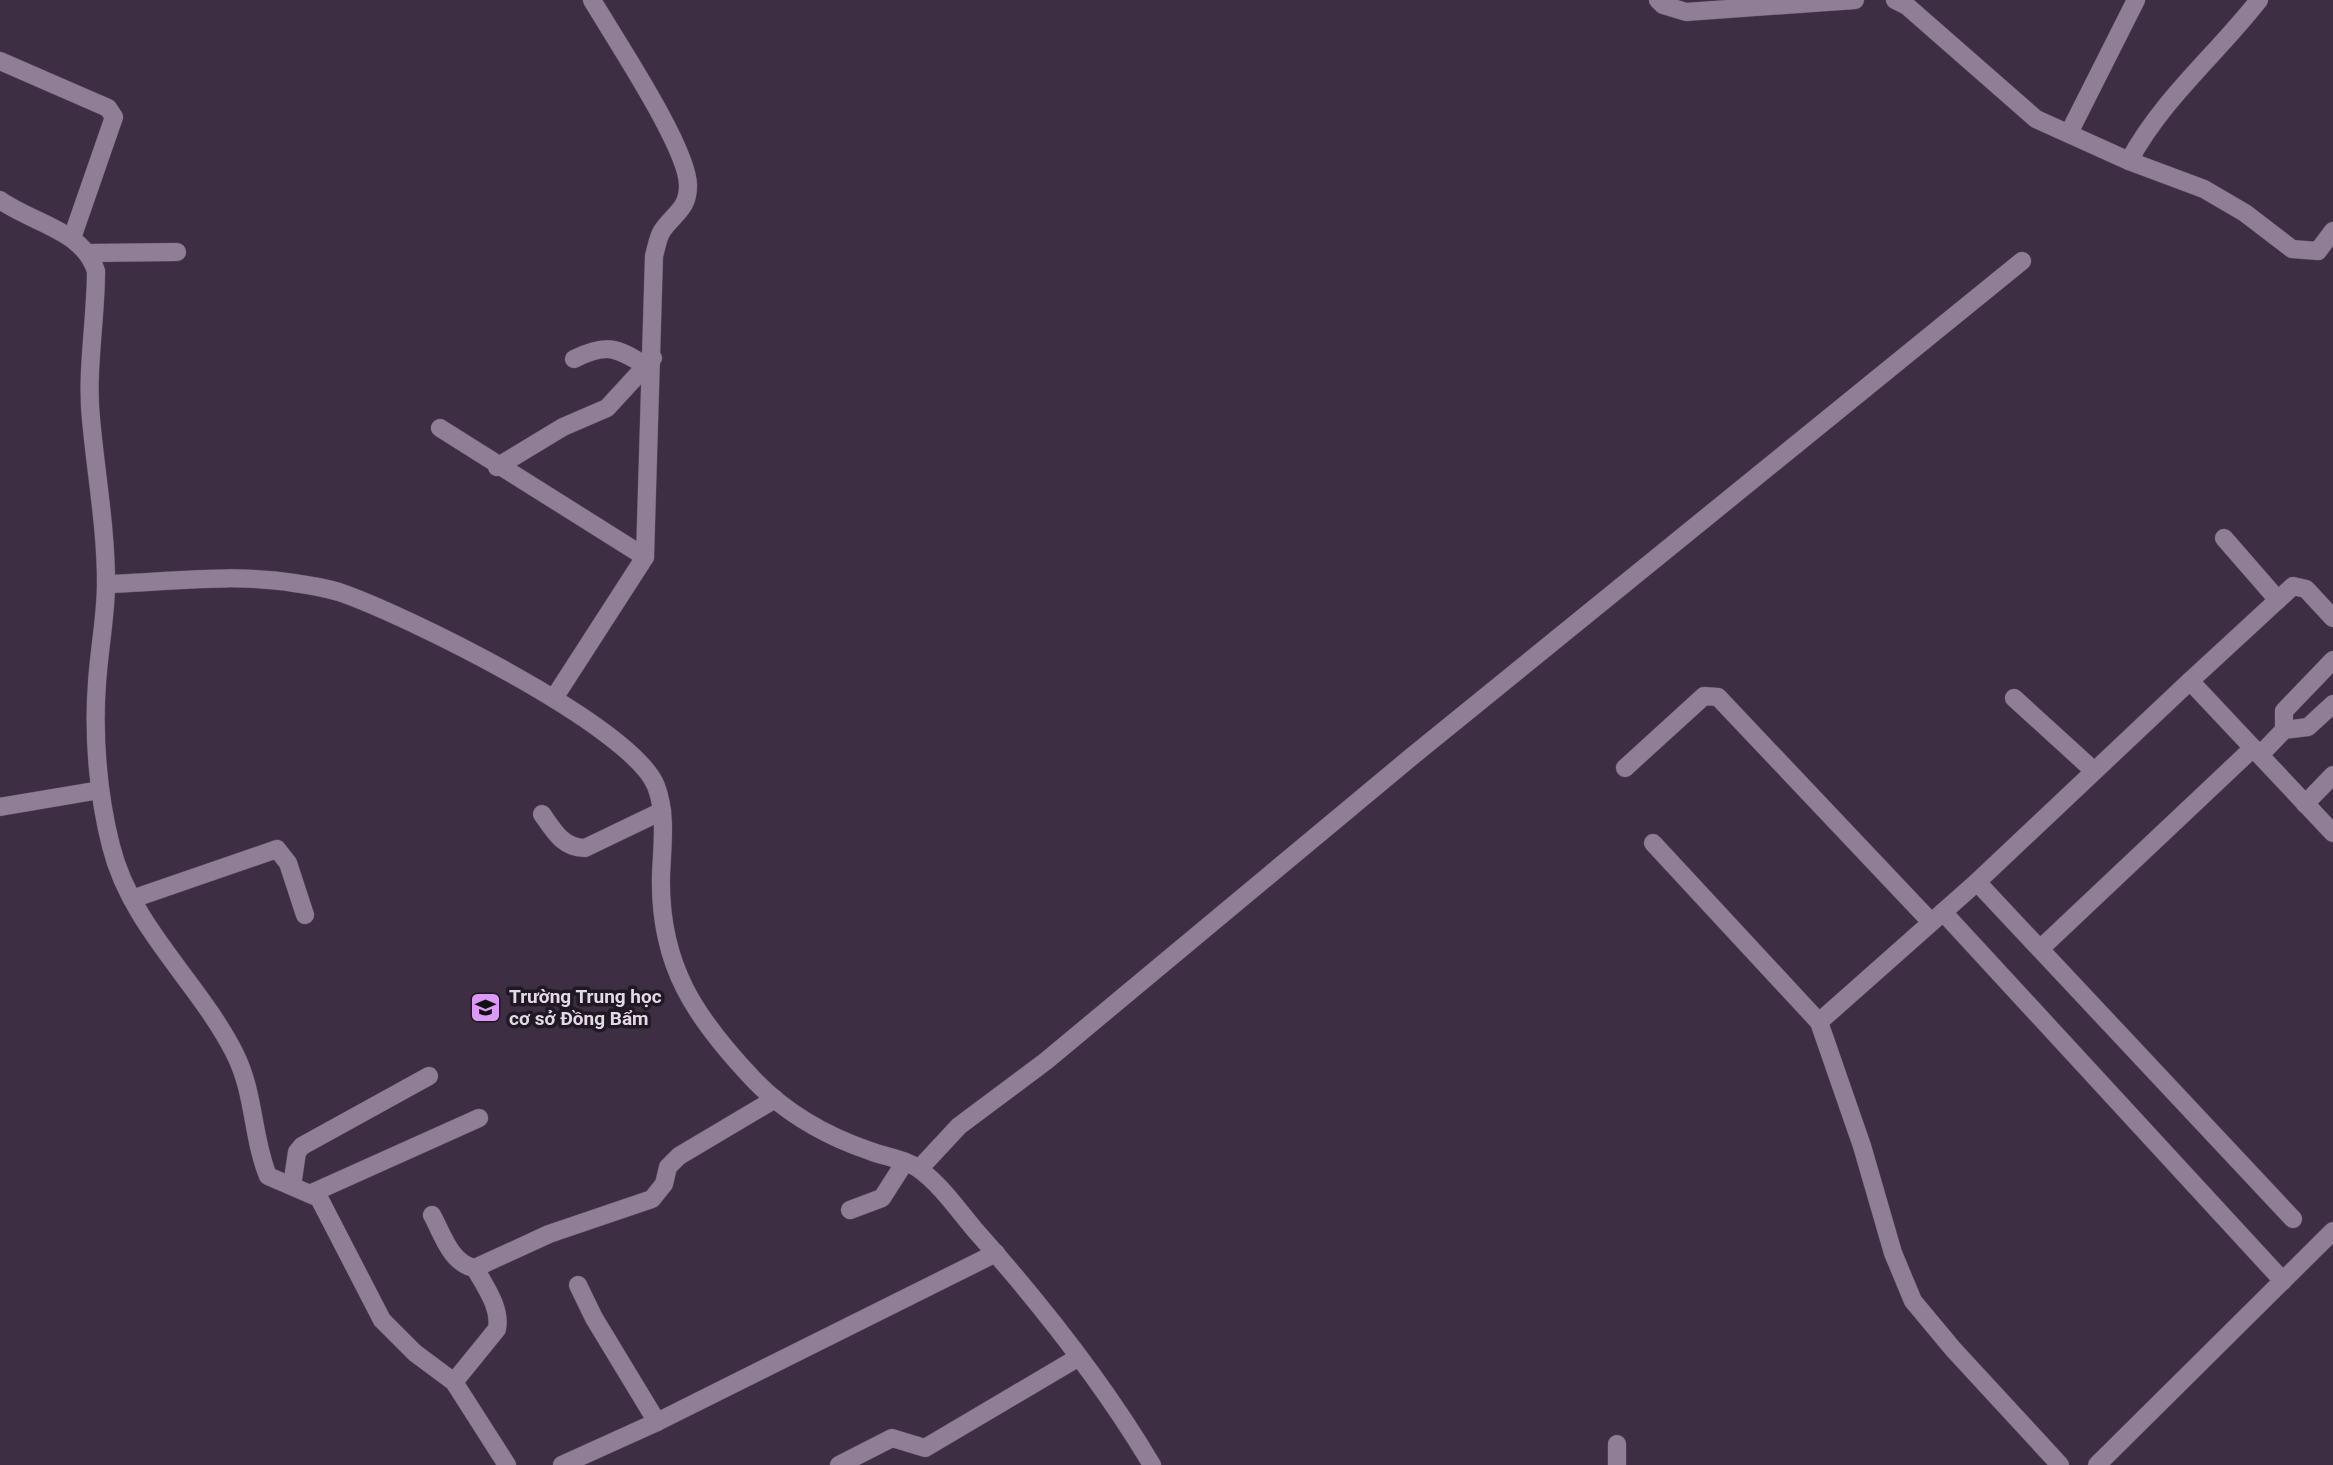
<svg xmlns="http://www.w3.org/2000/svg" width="2333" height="1465" font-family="Roboto,sans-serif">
	<rect width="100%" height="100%" fill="#3d2e43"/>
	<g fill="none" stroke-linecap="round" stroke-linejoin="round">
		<defs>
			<g id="minor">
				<polyline points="1658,0 1663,5 1686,12 1855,0"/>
				<polyline points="1895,0 1907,6 2036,119 2129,161 2204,189 2245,213 2292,249 2318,251 2333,231"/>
				<polyline points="0,61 108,108 114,117 72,238"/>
				<polyline points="2069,133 2136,0"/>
				<path d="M2129 161C2162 99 2217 54 2259 0"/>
				<path d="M0 200C34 224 83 230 96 271 96 320 86 371 91 419 96 474 106 528 106 583 106 616 99 650 97 683 93 736 98 795 111 846 131 927 199 982 235 1054 255 1094 252 1137 268 1176L319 1198 382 1320 415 1353 454 1382 507 1465"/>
				<polyline points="90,253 177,252"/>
				<path d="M574 359C606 343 616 347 646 366"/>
				<polyline points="440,428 645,557"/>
				<polyline points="497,467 563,427 607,408 653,358"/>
				<polyline points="2224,538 2278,600"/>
				<path d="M106 584C168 582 233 573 294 583 309 585 325 588 339 592 404 614 632 726 656 786 667 815 662 846 661 876 659 965 695 1018 755 1081 788 1115 826 1136 870 1151 886 1157 905 1159 919 1169 941 1185 958 1210 975 1230 1040 1303 1102 1381 1152 1465"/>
				<polyline points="2333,618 2306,589 2293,586 2190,681 2333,833"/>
				<path d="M554 698 645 557 654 256C656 249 658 237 662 231 673 214 688 210 688 186 689 149 613 36 592 0"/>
				<polyline points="2014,698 2093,770"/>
				<polyline points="2284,730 2284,711 2333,660"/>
				<polyline points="2260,755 2284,730 2308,727 2333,704"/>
				<polyline points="1625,768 1704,696 1718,697 1931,922"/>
				<polyline points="2305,804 2333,775"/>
				<polyline points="0,807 100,790"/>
				<path d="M542 814C554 831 563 848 585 848L662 811"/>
				<polyline points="1653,843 1819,1022 1862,1146 1893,1253 1913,1301 1953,1349 2060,1465"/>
				<polyline points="1977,882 2293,1219"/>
				<polyline points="132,899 277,849 288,863 305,915"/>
				<polyline points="1943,912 2283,1281"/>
				<polyline points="2040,949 2253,748"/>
				<polyline points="1819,1022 1977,882 2190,681"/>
				<polyline points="919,1169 959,1126 1046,1061 1410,758 2022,261"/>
				<polyline points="292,1186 297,1152 302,1146 429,1076"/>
				<polyline points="312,1193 479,1118"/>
				<polyline points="850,1210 882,1198 905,1162"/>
				<path d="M432 1215C443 1235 451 1264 475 1268"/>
				<polyline points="578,1285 594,1318 657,1422"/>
				<path d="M454 1382 497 1329C501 1307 485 1287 475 1268L549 1234 652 1199 664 1184 668 1167 679 1156 775 1099"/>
				<polyline points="1617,1444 1617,1465"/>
				<polyline points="562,1465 657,1422 996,1253"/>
				<polyline points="839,1465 892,1438 925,1448 1079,1357"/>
				<polyline points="2097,1465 2333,1231"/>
			</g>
		</defs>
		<use href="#minor" stroke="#594c5e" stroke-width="19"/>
		<use href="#minor" stroke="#907e97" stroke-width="18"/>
	</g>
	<defs>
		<symbol id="school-square" viewBox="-11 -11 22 22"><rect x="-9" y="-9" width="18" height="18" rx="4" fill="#dc99f5" stroke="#201923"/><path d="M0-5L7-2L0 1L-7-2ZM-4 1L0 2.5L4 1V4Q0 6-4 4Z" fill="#111"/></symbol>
	</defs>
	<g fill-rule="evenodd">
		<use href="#school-square" x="468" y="990" width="35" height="35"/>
	</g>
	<g text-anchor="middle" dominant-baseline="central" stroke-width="7" stroke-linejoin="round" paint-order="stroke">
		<g font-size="19" font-weight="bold" fill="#e2d8e6" stroke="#201923" text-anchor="start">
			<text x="509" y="996">Trường Trung học<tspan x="509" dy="22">cơ sở Đồng Bẩm</tspan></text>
		</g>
	</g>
</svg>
